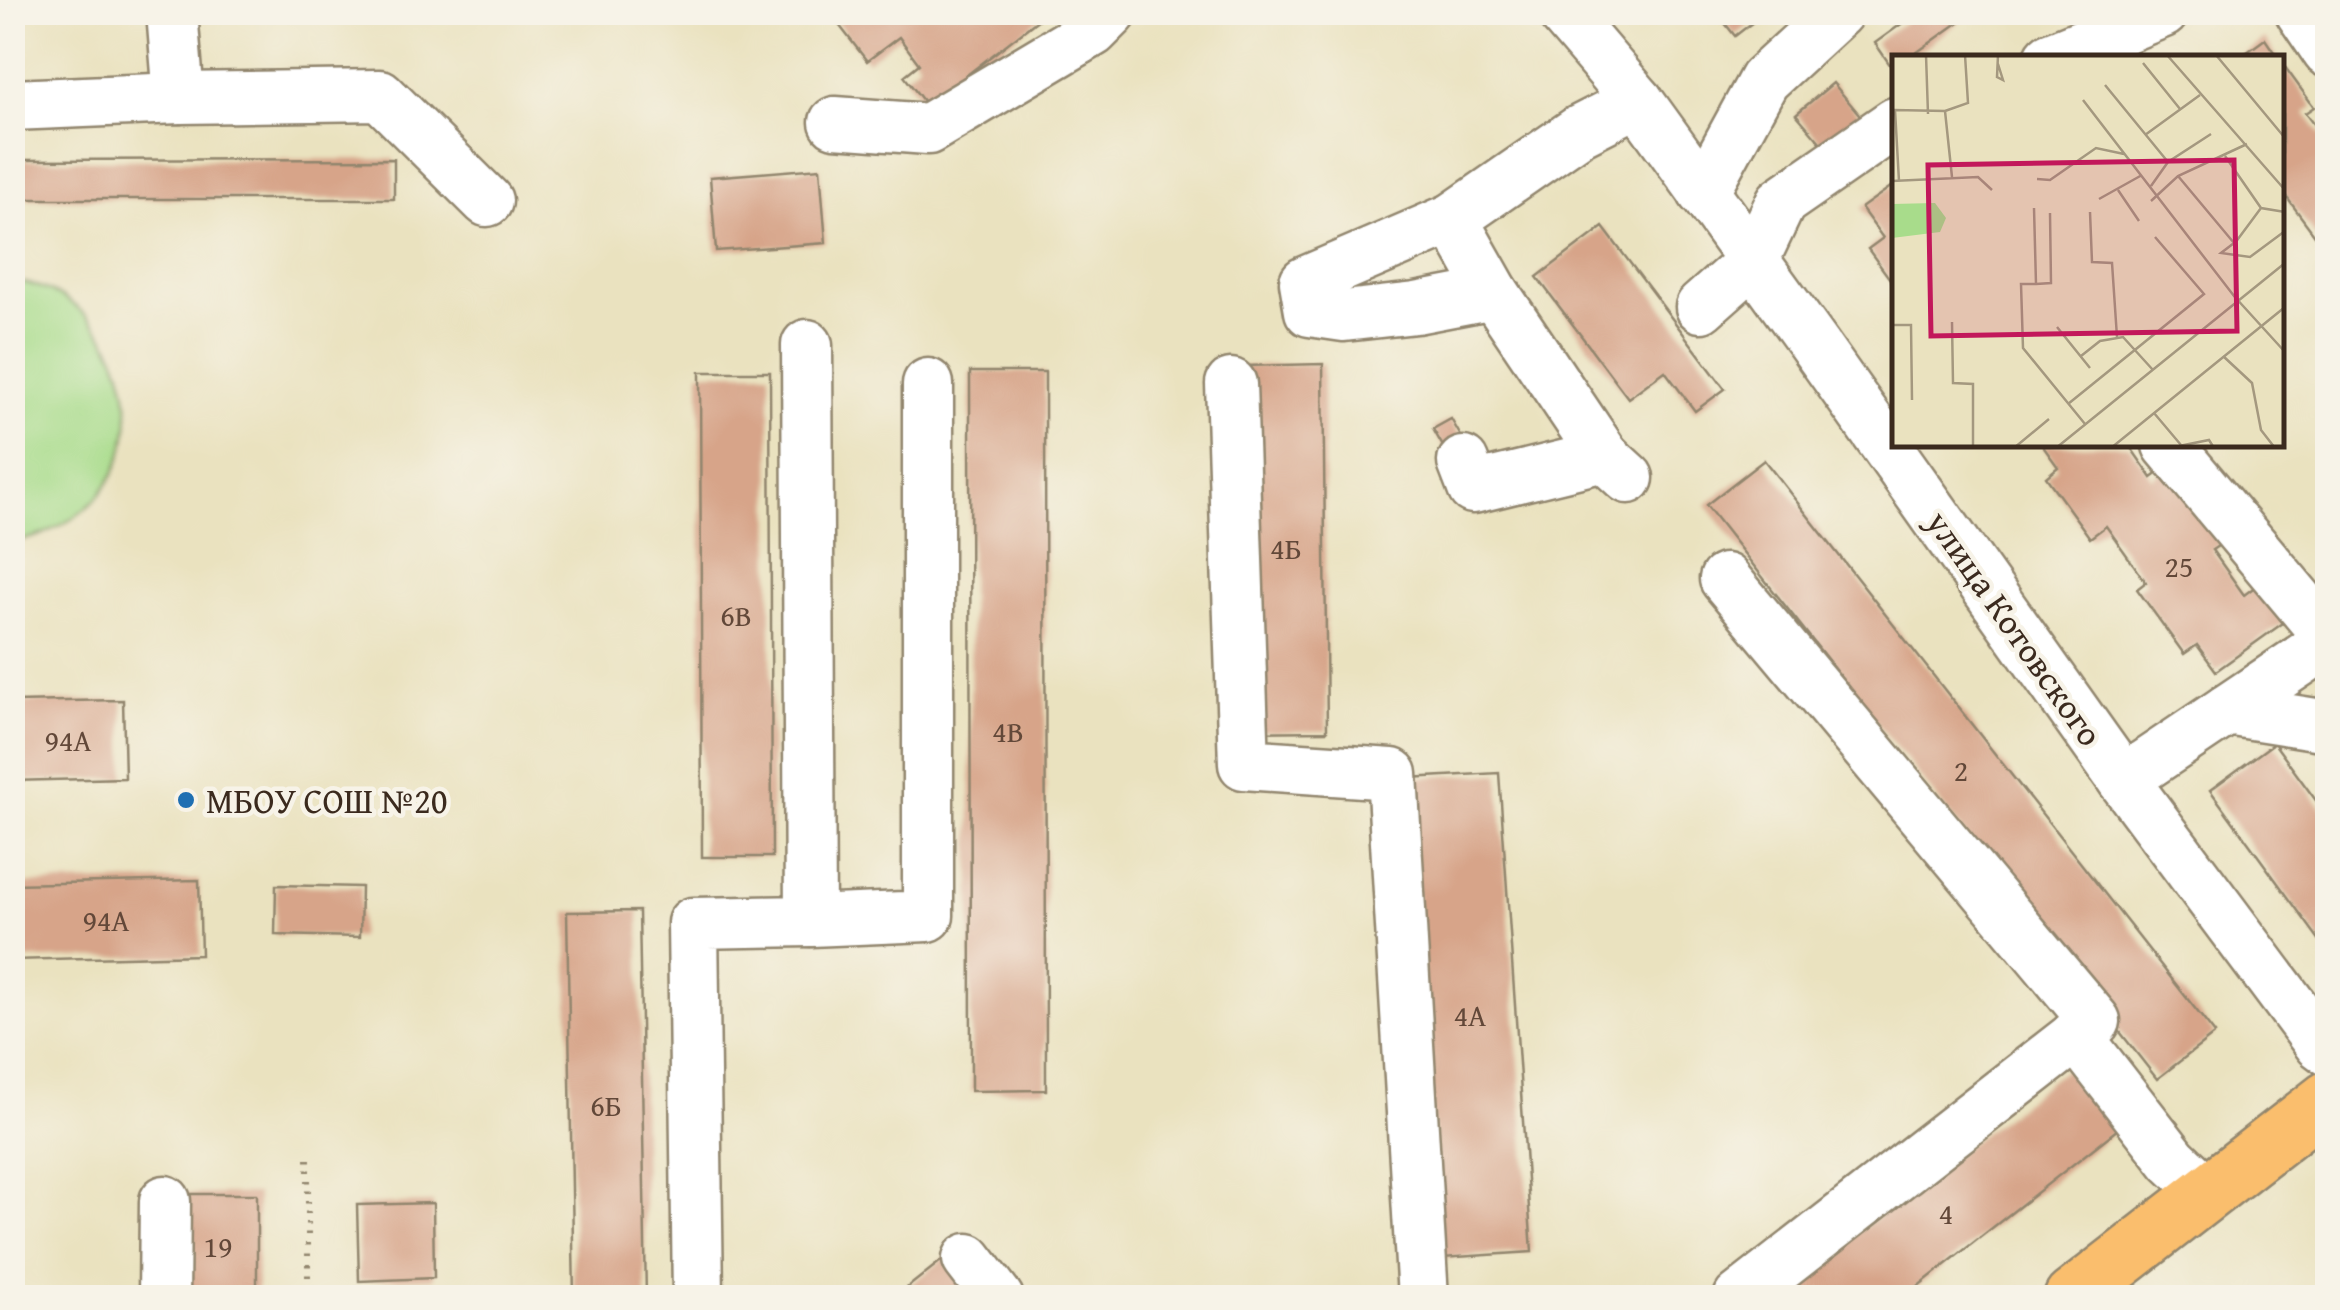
<svg xmlns="http://www.w3.org/2000/svg" width="2340" height="1310" font-family="'Gentium Book Plus',serif">
	<rect width="100%" height="100%" fill="#f7f3e8"/>
	<filter id="ink" filterUnits="userSpaceOnUse"><feTurbulence type="fractalNoise" baseFrequency=".01" numOctaves="2"/><feDisplacementMap in="SourceGraphic" scale="20" xChannelSelector="R" yChannelSelector="G"/><feConvolveMatrix kernelMatrix="1 2 1 2 8 2 1 2 1" color-interpolation-filters="sRGB"/></filter>
	<filter id="wash" filterUnits="userSpaceOnUse"><feTurbulence type="fractalNoise" baseFrequency=".0048" numOctaves="4" result="noise"/><feDisplacementMap in="SourceGraphic" scale="40" xChannelSelector="R" yChannelSelector="G"/><feGaussianBlur stdDeviation="2.25" result="paint"/><feColorMatrix in="noise" values="0 0 0 0 0 0 0 0 0 0 0 0 0 0 0 0 0 1.4 0 .05"/><feComposite in="paint" operator="in"/></filter>
	<g filter="url(#wash)">
		<rect width="100%" height="100%" fill="#eae2bf"/>
		<path fill="#a8dc8b" stroke="#728354" stroke-width="2.5" d="M13 281C130 295 172 456 70 520 52 531 34 540 13 541Z"/>
		<g id="blocks">
			<g fill="#d7a489">
				<polygon points="187,12 259,12 260,16 187,21"/>
				<polygon points="829,12 1048,12 927,106 904,76 919,64 899,37 867,61"/>
				<polygon points="1716,12 1766,12 1735,36"/>
				<polygon points="1918,12 1973,12 1909,58 1895,58 1895,72 1875,43"/>
				<polygon points="2265,39 2278,58 2239,58"/>
				<polygon points="2282,63 2314,107 2305,113 2325,140 2328,139 2328,253 2282,191"/>
				<polygon points="1833,83 1864,120 1827,150 1796,114"/>
				<polygon points="394,159 394,199 12,199 12,160"/>
				<polygon points="820,168 826,243 716,251 710,177"/>
				<polygon points="1895,184 1895,286 1868,249 1883,238 1861,208"/>
				<polygon points="1603,227 1725,389 1695,411 1665,371 1628,398 1537,277"/>
				<polygon points="1323,364 1327,731 1249,732 1244,366"/>
				<polygon points="700,372 770,372 772,857 702,857"/>
				<polygon points="970,372 1045,372 1046,1090 971,1091"/>
				<polygon points="1451,419 1470,452 1452,462 1433,429"/>
				<polygon points="2042,445 2129,445 2152,478 2166,468 2221,544 2212,550 2244,595 2256,586 2283,623 2216,671 2197,645 2184,654 2137,589 2146,582 2106,526 2090,538 2046,477 2058,467"/>
				<polygon points="1764,460 2215,1034 2157,1079 1706,505"/>
				<polygon points="123,700 125,778 12,781 12,702"/>
				<polygon points="2274,743 2328,817 2328,952 2210,790"/>
				<polygon points="1499,773 1532,1252 1442,1258 1408,778"/>
				<polygon points="199,880 201,955 12,960 12,884"/>
				<polygon points="276,885 361,887 360,937 275,935"/>
				<polygon points="639,911 646,1298 574,1298 567,912"/>
				<polygon points="2069,1066 2118,1129 1903,1298 1774,1298"/>
				<polygon points="180,1194 257,1194 257,1298 179,1298"/>
				<polygon points="433,1203 434,1278 359,1281 357,1205"/>
				<polygon points="946,1257 978,1298 894,1298"/>
			</g>
		</g>
	</g>
	<g filter="url(#ink)">
		<use href="#blocks" fill-opacity="0" stroke="#92866e" stroke-width="2.5"/>
		<g fill="none" stroke-linecap="round" stroke-linejoin="round">
			<defs>
				<g id="minor">
					<polyline points="172,12 179,98"/>
					<polyline points="1562,12 1638,101 1813,343 2123,780 2320,1044 2328,1050"/>
					<polyline points="2301,12 2328,52"/>
					<polyline points="2050,58 2163,12"/>
					<polyline points="12,105 179,98 380,95 487,201"/>
					<polyline points="835,122 928,129 1093,31 1112,12"/>
					<polyline points="1703,192 1764,80 1838,12"/>
					<polyline points="1452,219 1494,293 1604,456"/>
					<polyline points="1494,293 1416,308 1344,316 1310,311 1305,282 1452,219 1579,131 1638,101"/>
					<polyline points="1701,307 1753,261 1781,202 1895,123"/>
					<polyline points="1231,384 1244,764 1392,774 1423,1298"/>
					<polyline points="2168,445 2328,636"/>
					<polyline points="1463,462 1473,488 1604,456 1628,478"/>
					<polyline points="1725,579 2095,1021 1739,1298"/>
					<polyline points="2328,642 2227,710 2328,726"/>
					<polyline points="2123,780 2227,710"/>
					<polyline points="810,921 928,916 928,384"/>
					<polyline points="2076,1035 2173,1160 2207,1192"/>
					<polyline points="968,1259 998,1298"/>
					<polyline points="164,1298 165,1201"/>
					<polyline points="698,1298 693,923 810,921 807,345"/>
				</g>
				<polyline id="major" points="2072,1298 2328,1099"/>
			</defs>
			<use href="#minor" stroke="#92866e" stroke-width="55"/>
			<use href="#major" stroke="#92866e" stroke-width="60"/>
			<polyline stroke="#92866e" stroke-width="6" stroke-dasharray="2.5 8" stroke-linecap="butt" points="308,1298 308,1155"/>
			<use href="#minor" stroke="#fff" stroke-width="50"/>
			<use href="#major" stroke="#fabe6d" stroke-width="55"/>
		</g>
	</g>
	<circle fill="#1f6fb2" stroke="#f7f3e8" stroke-width="4" cx="186" cy="800" r="10"/>
	<g text-anchor="middle" dominant-baseline="central" stroke-width="9" stroke-linejoin="round" paint-order="stroke">
		<g font-size="30" fill="#624839">
			<text x="1286" y="548">4Б</text>
			<text x="2179" y="566">25</text>
			<text x="736" y="615">6В</text>
			<text x="1008" y="731">4В</text>
			<text x="68" y="740">94А</text>
			<text x="1961" y="770">2</text>
			<text x="106" y="920">94А</text>
			<text x="1470" y="1015">4А</text>
			<text x="606" y="1105">6Б</text>
			<text x="1946" y="1213">4</text>
			<text x="218" y="1246">19</text>
		</g>
		<g font-size="35" fill="#3b2a1e" stroke="#f7f3e8">
			<text transform="translate(2015 628) rotate(55)">улица Котовского</text>
		</g>
		<g font-size="35" fill="#3b2a1e" stroke="#f7f3e8" text-anchor="start">
			<text x="206" y="800">МБОУ СОШ №20</text>
		</g>
	</g>
	<g transform="translate(1892 55)">
		<rect width="392" height="392" fill="#eae2bf"/>
		<path d="M43 148 54 163 48 177 0 183V149Z" fill="#a8dc8b"/>
		<path fill="none" stroke="#a4987f" stroke-width="2.5" d="M34 0 36 59M106 0 105 22 111 25 106 9M275 0 393 135M324 0 393 83M251 8 288 54M213 30 276 107M191 45 342 241 393 297M53 56 76 48 73 0M253 80 308 40M333 101 369 153 393 157M286 121 342 188 329 198 358 202 393 176M145 124 158 125 204 93 232 99M0 126 86 122 100 135M7 126 3 55 53 56 60 122M259 131 276 107 319 79M226 135 247 166M207 144 250 120M259 146 286 121 355 89M142 153 144 229H129L131 293 193 369M198 157 200 207 220 208 225 282M343 188 369 153M144 229 159 228 158 158M60 267 61 328 81 329V393M0 270H19L20 345M165 272 198 313M189 301 208 286 231 282 261 315M331 301 360 328 369 375 383 393M176 349 312 239 263 182M262 358 289 390M287 391 317 385 322 393M122 393 157 364M164 393 393 208M219 393 393 252"/>
		<path fill="#c2185b" fill-opacity="0.15" stroke="#c2185b" stroke-width="5" d="M342 105 345 276 39 281 36 110Z"/>
		<rect width="392" height="392" fill="none" stroke="#3b2a1e" stroke-width="5"/>
	</g>
	<rect width="2340" height="1310" fill="none" stroke="#f7f3e8" stroke-width="50"/>
</svg>
